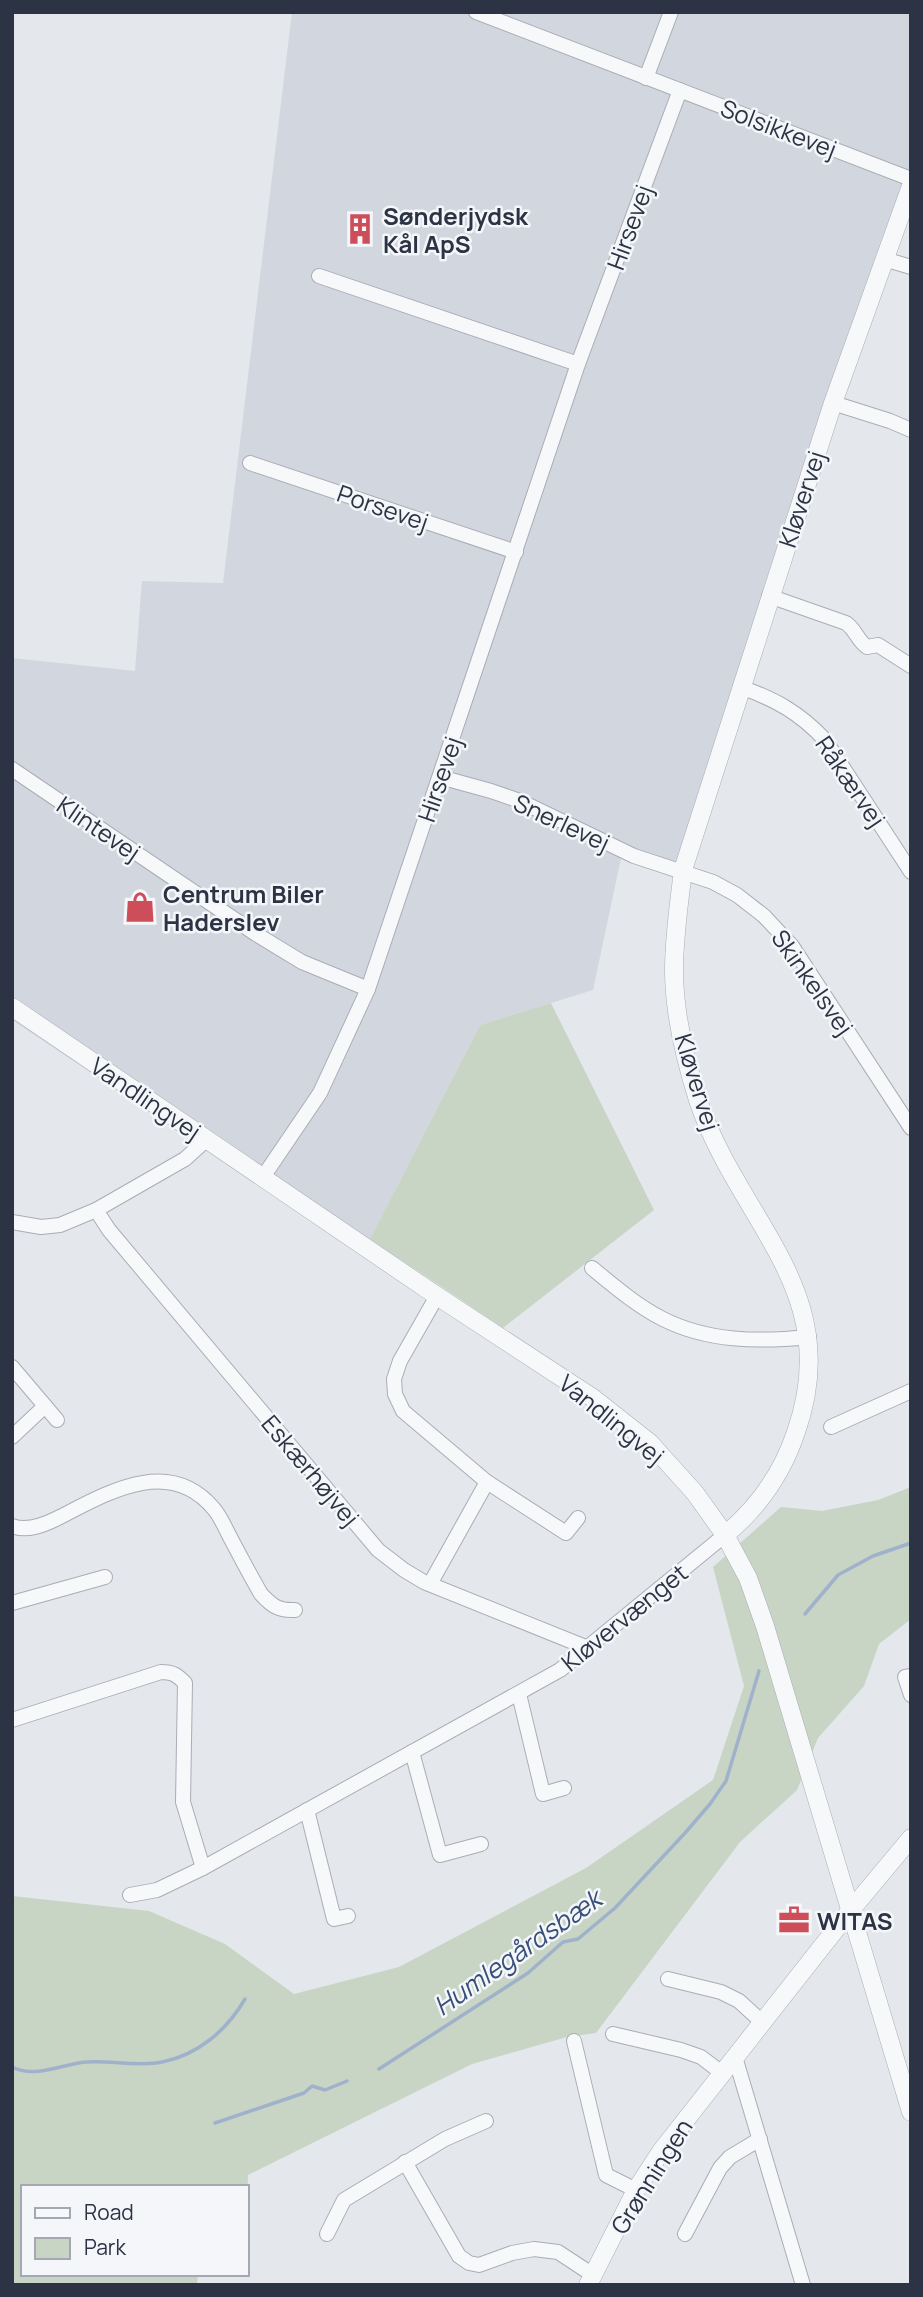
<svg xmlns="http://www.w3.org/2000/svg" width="923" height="2297" font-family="Manrope,sans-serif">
	<rect width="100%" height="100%" fill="#e4e7ec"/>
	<polygon fill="#d2d6de" points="292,12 911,12 911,196 684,865 621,858 593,990 480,1025 370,1239 353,1247 12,1020 12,658 135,671 142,581 223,583"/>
	<g fill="#c8d5c5">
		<polygon points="551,1003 654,1210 503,1328 370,1239 480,1025"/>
		<polygon points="911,1487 911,1619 879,1644 864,1686 818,1738 797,1790 740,1842 596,2033 567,2037 472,2064 248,2175 247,2206 247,2187 23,2187 23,2274 198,2274 197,2285 12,2285 12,1896 149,1911 225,1944 294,1994 399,1967 586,1868 713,1780 744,1686 713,1567 781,1507 822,1511 878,1500"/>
	</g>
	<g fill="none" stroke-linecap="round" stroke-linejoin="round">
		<g stroke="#a0b2cb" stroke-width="3.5">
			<polyline points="805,1614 838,1575 873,1556 911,1543"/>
			<path d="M12 2067C36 2079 61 2064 86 2062 110 2060 138 2067 162 2062 198 2055 227 2030 245 1999"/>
			<polyline points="379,2069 528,1973 563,1942 578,1939 615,1908 685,1833 710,1804 726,1781 759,1671"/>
			<polyline points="215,2123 304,2093 312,2086 325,2090 347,2081"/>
		</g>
		<defs>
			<g id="minor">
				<polyline points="476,12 911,179"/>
				<polyline points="646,78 671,12"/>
				<polyline points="884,259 911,267"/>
				<polyline points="319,276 578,364"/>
				<polyline points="833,403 890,421 911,430"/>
				<polyline points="250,463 516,552"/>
				<path d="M769 596 846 623C856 630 857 640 867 647L878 645 911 666"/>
				<path d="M740 687C775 699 800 713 825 740L911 872"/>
				<polyline points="12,769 256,934 302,962 368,989"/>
				<polyline points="440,777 491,791 520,801 634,856 713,882 737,895 764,916 792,946 911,1128"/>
				<polyline points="263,1177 320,1093 368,989 578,364 680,90"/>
				<polyline points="96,1210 109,1230 378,1550 404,1570 424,1582 588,1648"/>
				<polyline points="12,1222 41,1227 60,1225 96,1210 185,1159 207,1139"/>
				<path d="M592 1268C614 1286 636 1305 661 1318 707 1342 759 1342 809 1337"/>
				<polyline points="437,1296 400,1361 394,1379 395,1394 403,1411 487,1482 566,1533 578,1518"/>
				<polyline points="12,1367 57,1420"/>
				<polyline points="831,1427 911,1391"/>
				<polyline points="12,1437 45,1406"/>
				<path d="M12 1526C27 1532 44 1525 58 1518 107 1493 169 1455 214 1509 221 1517 225 1528 230 1537 240 1556 250 1575 261 1594 272 1606 279 1611 295 1610"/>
				<polyline points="430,1584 487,1482"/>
				<polyline points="12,1603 105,1577"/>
				<polyline points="911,1676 905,1677 911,1695"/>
				<polyline points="519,1694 543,1794 564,1788"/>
				<path d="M12 1720 161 1672C173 1672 177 1675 185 1683L183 1802 203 1868"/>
				<polyline points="412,1752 440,1855 481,1844"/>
				<polyline points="307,1810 334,1919 348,1916"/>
				<polyline points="130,1895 157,1890 203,1868 560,1670 725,1535"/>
				<polyline points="668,1979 721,1992 739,2001 762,2022"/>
				<polyline points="613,2034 681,2050 701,2057 722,2073"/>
				<polyline points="574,2041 606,2175 636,2190"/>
				<polyline points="735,2057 803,2285"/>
				<polyline points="405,2162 459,2256 469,2263 479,2265 512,2253 534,2249 558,2252 593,2275"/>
				<polyline points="327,2234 344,2200 445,2139 486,2121"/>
				<polyline points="685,2234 720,2168 730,2157 760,2139"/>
			</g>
			<g id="tertiary">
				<polyline points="12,1007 437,1296 593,1398 650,1443 695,1493 725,1535 748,1578 765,1626 911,2112"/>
				<path d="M725 1535C759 1507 782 1474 796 1432 846 1291 738 1221 698 1100 685 1059 674 1014 674 970 674 937 679 904 683 870L833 403 911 186"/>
				<polyline points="588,2285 636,2190 662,2150 850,1911 911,1838"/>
			</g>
		</defs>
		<use href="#minor" stroke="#a9adb6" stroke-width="16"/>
		<use href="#tertiary" stroke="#a9adb6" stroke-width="19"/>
		<use href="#minor" stroke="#f7f8fa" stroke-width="14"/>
		<use href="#tertiary" stroke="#f7f8fa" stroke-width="18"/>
	</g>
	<defs>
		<symbol id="building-bare" viewBox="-9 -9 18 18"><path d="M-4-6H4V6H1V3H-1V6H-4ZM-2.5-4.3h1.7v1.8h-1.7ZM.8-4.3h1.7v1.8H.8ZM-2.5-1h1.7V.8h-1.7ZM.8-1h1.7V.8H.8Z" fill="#cd4d58" stroke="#f4f6f9" stroke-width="2.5" paint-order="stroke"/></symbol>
		<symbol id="shop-bare" viewBox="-9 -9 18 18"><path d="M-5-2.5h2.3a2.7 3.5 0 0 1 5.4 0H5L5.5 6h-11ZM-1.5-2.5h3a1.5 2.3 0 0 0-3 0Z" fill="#cd4d58" stroke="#f4f6f9" stroke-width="2.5" paint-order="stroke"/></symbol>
		<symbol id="office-bare" viewBox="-9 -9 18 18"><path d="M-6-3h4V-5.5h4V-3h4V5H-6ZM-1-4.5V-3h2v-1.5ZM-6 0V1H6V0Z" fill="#cd4d58" stroke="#f4f6f9" stroke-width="2.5" paint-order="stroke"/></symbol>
	</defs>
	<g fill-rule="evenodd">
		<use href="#building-bare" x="338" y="207" width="44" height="44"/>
		<use href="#shop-bare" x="118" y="885" width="44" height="44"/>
		<use href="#office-bare" x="772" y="1898" width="44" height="44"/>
	</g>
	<g text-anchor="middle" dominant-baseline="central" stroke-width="5" stroke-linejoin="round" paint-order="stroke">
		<g font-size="24" fill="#2c3344" stroke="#f4f6f9">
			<text transform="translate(779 128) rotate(21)">Solsikkevej</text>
			<text transform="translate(629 227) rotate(-70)">Hirsevej</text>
			<text transform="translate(801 499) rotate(-72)">Kløvervej</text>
			<text transform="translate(383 507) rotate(19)">Porsevej</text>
			<text transform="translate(439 779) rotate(-71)">Hirsevej</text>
			<text transform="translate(851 781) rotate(56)">Råkærvej</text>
			<text transform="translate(562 822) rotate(25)">Snerlevej</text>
			<text transform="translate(99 828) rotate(34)">Klintevej</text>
			<text transform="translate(813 982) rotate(55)">Skinkelsvej</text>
			<text transform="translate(698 1082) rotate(73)">Kløvervej</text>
			<text transform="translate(146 1098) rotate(34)">Vandlingvej</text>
			<text transform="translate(612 1419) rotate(39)">Vandlingvej</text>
			<text transform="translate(311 1470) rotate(50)">Eskærhøjvej</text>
			<text transform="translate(624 1617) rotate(-39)">Kløvervænget</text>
			<text transform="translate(651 2176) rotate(-58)">Grønningen</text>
		</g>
		<g font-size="24" font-weight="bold" fill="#2c3344" stroke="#f4f6f9" text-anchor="start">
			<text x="383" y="215">Sønderjydsk<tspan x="383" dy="28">Kål ApS</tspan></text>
			<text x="163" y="893">Centrum Biler<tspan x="163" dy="28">Haderslev</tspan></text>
			<text x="817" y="1920">WITAS</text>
		</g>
		<g font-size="26" font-style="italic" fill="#364f78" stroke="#f4f6f9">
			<text transform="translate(517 1952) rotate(-35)">Humlegårdsbæk</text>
		</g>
	</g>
	<rect width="923" height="2297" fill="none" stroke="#2c3344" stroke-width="28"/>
	<rect x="21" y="2185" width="228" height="91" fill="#f4f6f9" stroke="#a4a8b1" stroke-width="2"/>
	<rect x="35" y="2208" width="35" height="10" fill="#f7f8fa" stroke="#a4a8b1" stroke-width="2"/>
	<text x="84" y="2220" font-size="21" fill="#2c3344">Road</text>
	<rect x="35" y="2238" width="35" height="21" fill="#c8d5c5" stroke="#a4a8b1" stroke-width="2"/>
	<text x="84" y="2255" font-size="21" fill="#2c3344">Park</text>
</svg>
